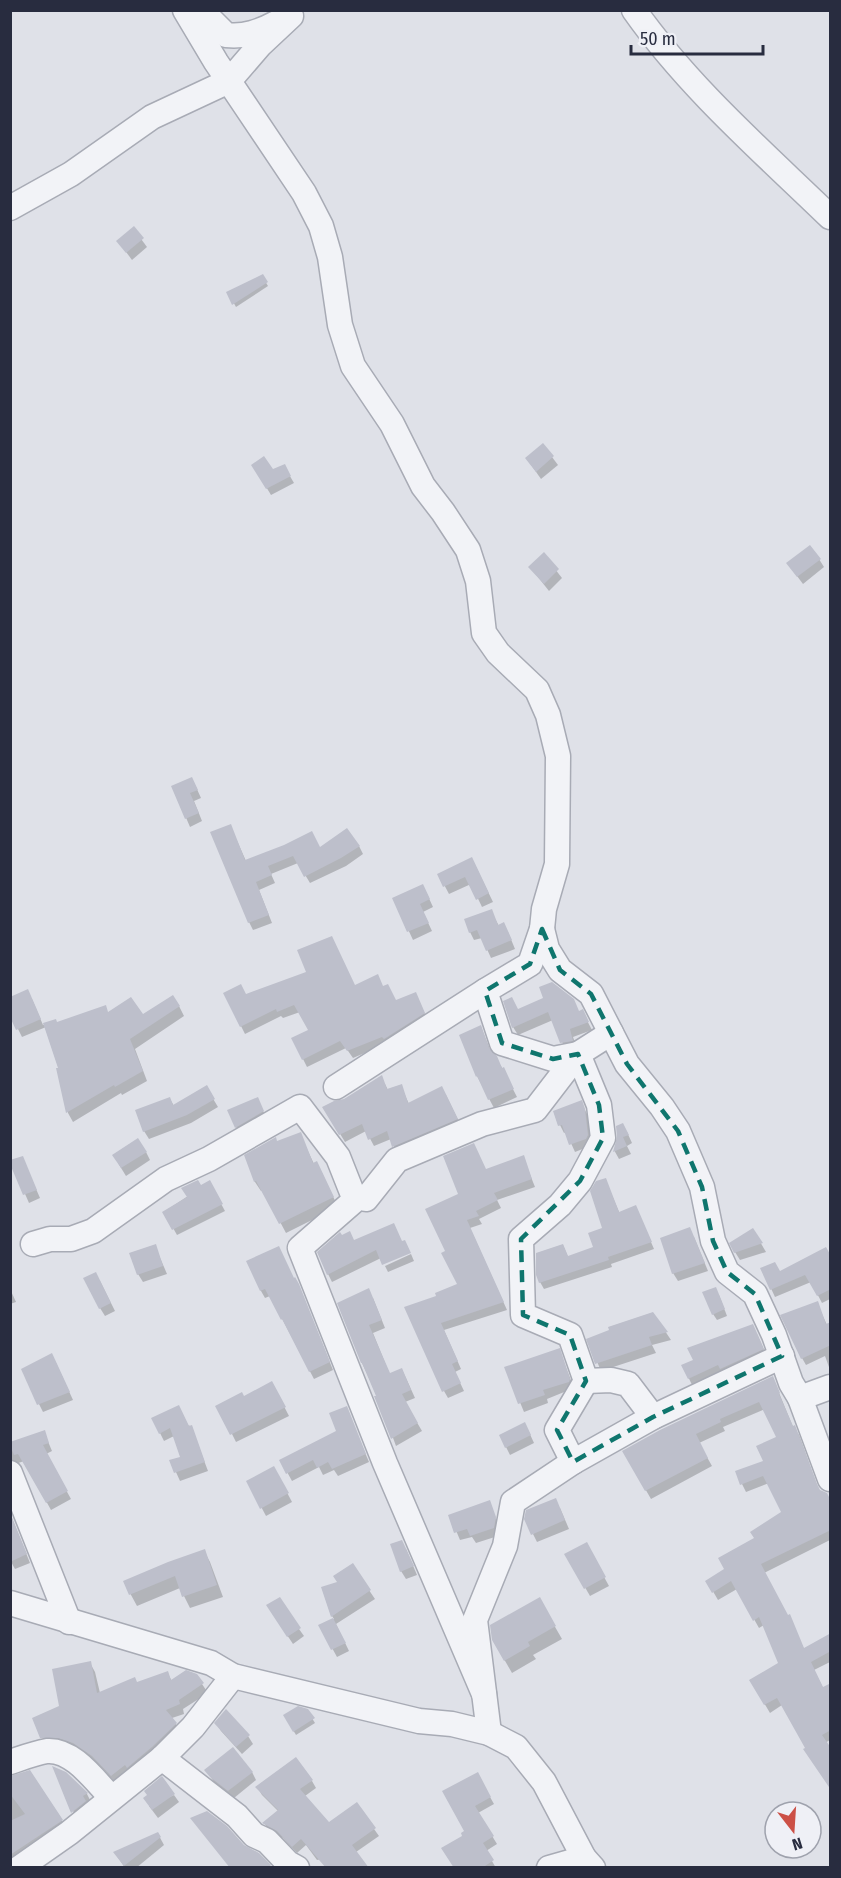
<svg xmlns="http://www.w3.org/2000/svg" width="841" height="1878" font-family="'Fira Sans Condensed',sans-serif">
	<rect width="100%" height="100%" fill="#dfe1e8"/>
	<g fill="#0003">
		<polygon points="133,228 147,247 132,260 118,241"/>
		<polygon points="262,276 268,286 236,307 228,293"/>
		<polygon points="543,445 558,465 541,479 527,459"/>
		<polygon points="253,465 273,471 284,466 294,483 271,495"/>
		<polygon points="544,555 562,578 549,591 530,567"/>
		<polygon points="819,559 824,567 803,584 788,564"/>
		<polygon points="173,787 196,787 201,798 194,801 202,821 190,827"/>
		<polygon points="230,825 246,861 320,849 359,846 363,854 346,866 310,883 298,863 271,874 275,883 259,890 272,923 253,930 249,922"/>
		<polygon points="476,867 493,902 482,907 471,884 449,894 439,875"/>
		<polygon points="427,894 433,907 423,912 432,931 413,940 394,899"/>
		<polygon points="491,911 499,926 508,932 515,949 491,958 482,938 474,940 470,932"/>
		<polygon points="355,986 383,987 396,1002 416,994 428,1021 388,1043 353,1058 346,1048 307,1067 303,1059 310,1030 300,1012 283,1018 281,1016 245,1034 241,1026 246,995"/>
		<polygon points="32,999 43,1025 55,1021 57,1023 109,1013 143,1016 179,1006 184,1016 135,1049 147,1081 122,1095 121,1093 73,1122 68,1113 57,1069 60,1069 46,1027 22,1037 10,1013"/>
		<polygon points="518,1011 582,1011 592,1030 573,1037 577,1048 566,1051 553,1020 518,1035 513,1027"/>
		<polygon points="481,1027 491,1052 501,1066 517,1097 494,1108 477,1076 461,1036"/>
		<polygon points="385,1084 388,1090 401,1086 409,1104 446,1095 461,1126 397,1153 391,1139 374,1146 366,1131 345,1142 324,1107"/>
		<polygon points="206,1087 218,1107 191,1123 149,1139 144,1131 170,1099 174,1106"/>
		<polygon points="581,1102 589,1118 592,1144 590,1146 575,1152 566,1132 564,1133 560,1125"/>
		<polygon points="261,1106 267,1120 241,1135 236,1127"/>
		<polygon points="627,1132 632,1143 627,1146 631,1154 619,1159 614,1150 619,1137"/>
		<polygon points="300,1134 314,1164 322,1173 338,1207 286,1233 263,1190 261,1191 255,1182 246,1156"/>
		<polygon points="146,1152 150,1160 126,1176 118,1163"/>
		<polygon points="22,1157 40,1198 29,1203 11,1162"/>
		<polygon points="523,1157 535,1187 497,1200 501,1208 479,1219 482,1224 470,1228 507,1310 444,1330 461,1369 455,1372 464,1391 448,1398 444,1391 438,1297 459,1285 447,1252 460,1194 486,1171"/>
		<polygon points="605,1179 620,1214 639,1214 654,1249 611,1264 612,1267 544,1289 540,1282 563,1245 568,1257 595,1248 604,1229"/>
		<polygon points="209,1182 225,1211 177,1235 164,1212"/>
		<polygon points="393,1225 381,1258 332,1282 328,1274 354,1242"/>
		<polygon points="753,1230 766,1252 740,1260 735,1252"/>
		<polygon points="694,1237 708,1271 678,1281 673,1273"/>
		<polygon points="155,1246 167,1274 143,1282 138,1274"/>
		<polygon points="411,1254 414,1261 388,1272 385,1266"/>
		<polygon points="830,1258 830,1299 822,1303 811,1282 775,1297 762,1269 780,1273"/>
		<polygon points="248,1262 294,1279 299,1287 333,1370 314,1379 270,1296 265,1298 261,1291"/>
		<polygon points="100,1281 115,1311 105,1316 100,1308"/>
		<polygon points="10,1289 16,1302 10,1304"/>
		<polygon points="719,1295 727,1316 717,1320 713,1314"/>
		<polygon points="373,1298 385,1328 373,1333 390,1375 402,1370 406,1378 415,1398 405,1402 422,1431 396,1446 378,1397 362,1363"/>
		<polygon points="817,1303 827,1325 830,1329 830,1370 825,1356 806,1365 802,1358"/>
		<polygon points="653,1313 671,1340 652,1345 656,1353 601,1371 588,1340"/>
		<polygon points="757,1334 767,1357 693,1387 683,1366"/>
		<polygon points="559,1350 574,1388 547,1399 548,1403 524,1412 506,1368"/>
		<polygon points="56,1363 73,1400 43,1412 39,1404"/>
		<polygon points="773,1378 793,1427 799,1435 819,1491 830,1501 830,1540 764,1573 804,1649 830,1636 830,1662 814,1670 823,1688 830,1685 830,1735 829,1735 830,1740 825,1743 782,1705 770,1713 751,1681 780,1664 764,1625 759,1628 737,1589 718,1600 707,1581 726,1570 783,1512 769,1483 746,1492 742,1484 765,1462 778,1437 765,1409 723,1427 725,1431 699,1443 712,1466 651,1499 624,1452"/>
		<polygon points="272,1383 289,1416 236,1442 232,1434 244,1398"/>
		<polygon points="346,1408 369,1462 338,1476 334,1470 323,1475 319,1467 292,1481 281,1461 337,1432"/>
		<polygon points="153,1419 191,1426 208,1471 180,1481 171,1461 182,1458 174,1436 164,1441"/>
		<polygon points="44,1432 52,1451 46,1454 71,1499 51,1510 24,1461 10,1466 10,1444"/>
		<polygon points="529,1432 534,1443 510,1455 506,1447"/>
		<polygon points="274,1468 292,1502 266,1516 248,1482"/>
		<polygon points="489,1502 499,1527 498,1536 476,1543 472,1537 460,1540 450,1516"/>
		<polygon points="560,1508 569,1529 537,1542 533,1534"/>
		<polygon points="10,1513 30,1563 15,1569 10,1560"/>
		<polygon points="586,1544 609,1586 590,1596 566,1554"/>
		<polygon points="406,1549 417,1575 406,1579 401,1571"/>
		<polygon points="204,1551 210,1562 223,1597 190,1608 180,1588 137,1606 124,1582"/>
		<polygon points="352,1565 375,1599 336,1624 349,1651 337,1657 320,1626 334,1619 332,1616 339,1583"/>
		<polygon points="539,1599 562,1639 533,1655 536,1659 512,1673 493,1640"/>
		<polygon points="273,1614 299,1629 304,1636 293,1644"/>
		<polygon points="90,1663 95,1672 100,1693 137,1684 167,1673 172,1681 196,1675 208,1693 183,1709 184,1714 172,1718 181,1733 117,1784 99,1765 80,1752 47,1746 42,1737"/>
		<polygon points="307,1710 315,1723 296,1735 285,1716"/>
		<polygon points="216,1723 248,1736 253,1744 242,1754 221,1731"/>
		<polygon points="55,1769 65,1773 87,1794 91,1802 77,1820"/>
		<polygon points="206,1770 252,1772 256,1780 234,1798 216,1785"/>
		<polygon points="477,1774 494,1804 478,1813 497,1844 486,1851 496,1868 455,1868 466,1832"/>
		<polygon points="10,1777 62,1821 66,1828 10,1864"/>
		<polygon points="312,1781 316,1788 305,1796 329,1824 374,1829 379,1836 356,1852 317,1860 306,1845 297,1853 283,1838 269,1831 265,1824 278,1811 262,1795 257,1787"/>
		<polygon points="174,1795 179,1802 158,1818 149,1806"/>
		<polygon points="158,1834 164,1845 136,1868 125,1868 115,1853"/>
	</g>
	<g fill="#bdbfcb">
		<polygon points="134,226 144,238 126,253 116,241"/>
		<polygon points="263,274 268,282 232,305 226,292"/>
		<polygon points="543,443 554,456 536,472 525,458"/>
		<polygon points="264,456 273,469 285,464 291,476 266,489 251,465"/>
		<polygon points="810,545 821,559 797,577 786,563"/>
		<polygon points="544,552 559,569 544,584 528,567"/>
		<polygon points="192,777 198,790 190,793 199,813 185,819 171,786"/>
		<polygon points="231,824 245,860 284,845 312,831 320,847 347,828 360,846 341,858 304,877 293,856 268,866 272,875 256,882 269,915 248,923 210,832"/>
		<polygon points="472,857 489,893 476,900 465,877 443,887 437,874"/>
		<polygon points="423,884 430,899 420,904 429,923 407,932 392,898"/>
		<polygon points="492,909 498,925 504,922 512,940 486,951 477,930 469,933 464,919"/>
		<polygon points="332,936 355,985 378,974 383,986 388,984 396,1000 416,992 425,1013 384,1039 382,1037 347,1051 340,1041 302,1060 291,1038 308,1030 294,1005 277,1012 276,1009 240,1027 223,993 241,984 246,994 306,972 297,950"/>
		<polygon points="552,982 574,999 579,1011 583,1009 589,1022 570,1029 573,1041 560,1043 548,1012 512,1028 503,1001 512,997 518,1009 543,998 539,987"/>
		<polygon points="28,989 41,1019 16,1030 10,1017 10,997"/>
		<polygon points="173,995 180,1006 130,1039 143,1071 115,1087 114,1085 66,1113 56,1068 58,1068 43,1023 56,1019 57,1022 106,1005 108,1012 131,997 143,1014"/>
		<polygon points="481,1025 489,1048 497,1056 502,1068 504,1067 514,1089 488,1100 477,1076 476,1077 459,1035"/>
		<polygon points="382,1075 387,1089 402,1084 408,1103 442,1086 458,1119 392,1147 387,1131 368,1140 362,1124 339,1135 322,1107 334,1101 344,1099"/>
		<polygon points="207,1085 215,1099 187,1115 143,1132 135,1110 170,1097 173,1105"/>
		<polygon points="258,1097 264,1111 235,1128 227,1110"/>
		<polygon points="582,1100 585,1109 588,1135 586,1139 569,1145 562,1125 558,1126 553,1111"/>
		<polygon points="623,1123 629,1135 623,1137 627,1146 613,1152 617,1137 616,1126"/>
		<polygon points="301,1132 313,1163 317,1161 334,1197 279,1224 256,1181 254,1182 244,1155 276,1137 277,1141"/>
		<polygon points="138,1138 147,1152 121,1168 112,1155"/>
		<polygon points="474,1143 486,1169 524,1155 532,1179 494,1193 498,1200 476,1211 479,1216 467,1220 504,1302 441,1323 458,1361 452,1364 461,1383 442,1392 404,1307 436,1296 435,1293 457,1284 441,1253 445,1251 425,1209 458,1194 443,1156"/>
		<polygon points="23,1156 37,1190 23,1195 10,1164 10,1160"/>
		<polygon points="606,1178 619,1212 636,1205 652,1242 608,1257 609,1260 539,1283 536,1275 536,1253 563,1244 568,1256 593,1247 588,1233 602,1228 590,1191 596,1181"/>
		<polygon points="198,1180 201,1185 210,1180 223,1204 172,1230 162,1212 187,1197 181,1188"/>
		<polygon points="394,1223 402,1241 405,1240 411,1253 382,1265 376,1250 327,1275 317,1252 340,1232 342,1235 350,1231 354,1240"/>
		<polygon points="690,1227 705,1263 672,1274 660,1238"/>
		<polygon points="753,1228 763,1243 734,1253 729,1243"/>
		<polygon points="156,1244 163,1266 137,1275 129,1253"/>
		<polygon points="279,1246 294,1278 295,1277 299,1284 330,1362 309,1372 282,1319 281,1320 265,1289 260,1291 246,1261"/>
		<polygon points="826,1247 831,1256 831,1289 817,1296 805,1275 770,1290 760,1268 775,1262 780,1271"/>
		<polygon points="96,1272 111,1303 99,1309 83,1278"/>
		<polygon points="716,1287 725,1309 712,1315 702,1292"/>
		<polygon points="369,1288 382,1320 369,1325 390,1373 402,1368 411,1390 402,1394 418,1423 391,1439 374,1396 376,1396 362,1363 361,1363 337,1303"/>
		<polygon points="818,1301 826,1324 831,1322 831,1345 801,1359 780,1315"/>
		<polygon points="653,1312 668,1332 649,1337 652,1345 595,1364 586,1339 609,1330 608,1327"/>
		<polygon points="753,1324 764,1349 720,1369 718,1365 688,1379 681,1365 693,1360 687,1348"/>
		<polygon points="560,1348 570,1379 569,1382 543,1390 545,1395 518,1404 504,1367"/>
		<polygon points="52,1353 70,1392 37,1405 21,1369"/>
		<polygon points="773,1376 780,1393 779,1394 793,1426 795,1425 817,1484 820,1490 827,1493 831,1501 831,1530 761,1564 788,1615 790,1614 804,1648 831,1633 831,1651 811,1662 823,1687 831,1683 831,1730 822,1735 831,1748 831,1790 803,1749 805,1748 777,1698 764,1705 749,1680 778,1663 759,1617 753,1621 731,1581 712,1593 705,1581 724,1569 718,1558 754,1538 750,1532 781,1512 763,1476 740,1485 735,1471 763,1461 756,1446 776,1437 759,1402 720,1419 721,1422 696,1434 708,1458 645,1491 622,1451 660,1430"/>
		<polygon points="272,1381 286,1407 230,1435 215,1406 242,1392 244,1396"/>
		<polygon points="179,1405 189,1426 192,1425 205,1462 174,1473 169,1460 180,1457 170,1428 159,1434 151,1418"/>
		<polygon points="347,1406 366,1454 332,1469 328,1462 317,1468 313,1460 286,1474 279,1460 336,1431 329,1413"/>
		<polygon points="525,1422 531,1435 505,1448 499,1435"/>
		<polygon points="45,1430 49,1443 43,1445 68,1491 46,1503 18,1454 14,1455 10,1445 10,1442"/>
		<polygon points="274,1466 289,1493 260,1509 246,1481"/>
		<polygon points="556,1498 565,1520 531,1535 524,1519 526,1510"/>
		<polygon points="490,1500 496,1517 494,1528 470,1536 467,1529 454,1533 448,1515"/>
		<polygon points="10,1513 27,1554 10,1562"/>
		<polygon points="402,1540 414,1566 400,1572 390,1544"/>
		<polygon points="587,1542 606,1577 584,1589 564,1554"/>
		<polygon points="205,1549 217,1585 182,1597 175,1576 129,1595 123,1581 168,1562"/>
		<polygon points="353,1563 371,1590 331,1617 321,1587 337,1582 333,1576"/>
		<polygon points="280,1597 301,1628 287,1637 266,1605"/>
		<polygon points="540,1597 556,1626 528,1642 530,1646 504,1661 492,1640 490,1625"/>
		<polygon points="333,1618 346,1643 331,1650 318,1625"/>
		<polygon points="91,1661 97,1693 135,1677 137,1682 168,1671 171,1680 186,1670 197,1674 204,1683 179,1700 180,1704 166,1710 177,1723 152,1747 127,1768 125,1765 111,1776 92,1756 73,1743 58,1738 40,1738 32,1718 59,1706 52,1669"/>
		<polygon points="298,1706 308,1709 315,1718 293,1732 283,1715"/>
		<polygon points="226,1709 250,1735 236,1747 214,1723"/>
		<polygon points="233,1747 253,1772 228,1791 210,1777 204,1770"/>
		<polygon points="296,1757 313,1780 300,1789 329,1822 357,1802 376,1828 352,1845 369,1868 326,1868 301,1839 292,1847 277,1831 262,1823 278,1810 255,1787"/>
		<polygon points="52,1766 66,1772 88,1793 83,1796 86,1801 71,1813"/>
		<polygon points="30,1770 63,1820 10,1855 10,1821 25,1814 10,1794 10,1776"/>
		<polygon points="478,1772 491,1797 475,1806 494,1836 483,1843 494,1860 482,1868 454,1868 441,1848 462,1836 461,1833 464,1831 442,1791"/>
		<polygon points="162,1776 175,1794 152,1810 143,1798 147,1795 144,1791"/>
		<polygon points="207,1811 227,1826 244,1845 259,1853 271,1865 268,1868 230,1868 190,1818"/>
		<polygon points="158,1832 161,1837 124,1866 113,1852"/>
	</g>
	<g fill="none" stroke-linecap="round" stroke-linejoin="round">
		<defs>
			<g id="minor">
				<polyline points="185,10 216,62 304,193 321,226 330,257 340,325 353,366 392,424 423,486 443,512 468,550 478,581 484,633 498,653 537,690 548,715 558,756 557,864 544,909 542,929 530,964 485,991 502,1043 553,1059 578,1054 599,1105 603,1138 580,1181 560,1205 521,1239 523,1315 570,1335 586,1381 557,1430 573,1462"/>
				<path d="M201 10 226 35C245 37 259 32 276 23"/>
				<path d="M634 10C689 88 763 152 830 217"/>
				<polyline points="10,208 71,174 152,117 229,81 260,45 291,16"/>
				<polyline points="542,929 547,949 560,970 591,994 627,1064 662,1107 678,1131 702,1187 713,1241 727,1272 755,1294 774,1335 791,1383 800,1398 830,1479"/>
				<polyline points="336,1087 485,991"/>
				<polyline points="366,1199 397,1160 482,1124 535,1110 578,1054 611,1033"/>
				<polyline points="33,1244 50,1239 71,1239 93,1231 166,1179 209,1159 300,1107 338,1157 355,1200 300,1248 385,1463 484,1694"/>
				<polyline points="586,1381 611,1380 628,1384 653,1417"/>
				<polyline points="800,1398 830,1387"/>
				<polyline points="10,1473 69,1622"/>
				<polyline points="10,1603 211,1663 233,1676 419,1721 452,1724 489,1733 516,1747 544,1782 584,1858 593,1868"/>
				<polyline points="489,1733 475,1620 505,1546 513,1502 573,1462 653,1417 782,1356"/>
				<polyline points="162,1758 237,1816 254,1835 267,1841 288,1863 297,1868"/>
				<path d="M10 1762C22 1758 35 1753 47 1751 73 1749 95 1781 111 1797"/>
				<polyline points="19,1868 69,1833 162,1758 193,1727 233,1676"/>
				<polyline points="549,1868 584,1858"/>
			</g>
		</defs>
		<use href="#minor" stroke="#a8abb5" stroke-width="27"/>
		<use href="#minor" stroke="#f2f3f7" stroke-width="24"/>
	</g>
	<path fill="none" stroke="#0f766e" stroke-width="4.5" stroke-dasharray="12 8" stroke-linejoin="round" d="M542 929 560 970 591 994 627 1064 678 1131 702 1187 713 1241 727 1272 755 1294 782 1356 653 1417 573 1462 557 1430 586 1381 570 1335 523 1315 521 1239 580 1181 603 1138 599 1105 578 1054 553 1059 502 1043 485 991 530 964Z"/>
	<rect width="841" height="1878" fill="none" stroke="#282c3f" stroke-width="24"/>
	<g transform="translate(793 1830) rotate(163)"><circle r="28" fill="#eff0f6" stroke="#9fa2ad" stroke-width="1.5"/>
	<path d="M0-4.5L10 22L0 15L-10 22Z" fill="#cc5046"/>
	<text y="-9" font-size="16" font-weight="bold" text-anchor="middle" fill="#282c3f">N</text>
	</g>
	<path d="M631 45v9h132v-9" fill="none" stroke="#282c3f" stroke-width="3"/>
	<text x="640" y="45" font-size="18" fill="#282c3f" stroke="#eff0f6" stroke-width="4.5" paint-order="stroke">50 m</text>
</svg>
